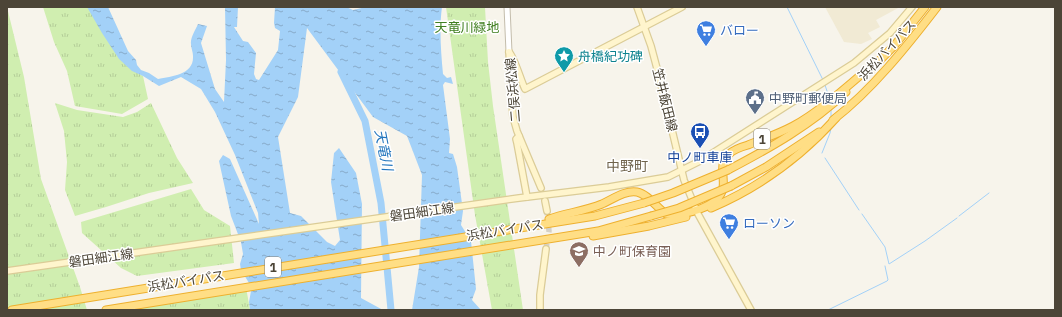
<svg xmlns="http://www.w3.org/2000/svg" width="1062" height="317" font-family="'IBM Plex Sans','Noto Sans JP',sans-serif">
	<defs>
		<pattern id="grass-tufts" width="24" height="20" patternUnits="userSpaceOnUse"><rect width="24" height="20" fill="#d0eeb0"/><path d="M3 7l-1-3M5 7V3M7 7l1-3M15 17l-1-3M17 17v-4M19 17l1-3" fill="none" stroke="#b4cd98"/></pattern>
		<pattern id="water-ripples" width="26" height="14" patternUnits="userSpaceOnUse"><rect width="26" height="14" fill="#a3d1f8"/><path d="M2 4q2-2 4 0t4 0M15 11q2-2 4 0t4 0" fill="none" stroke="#87abca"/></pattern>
	</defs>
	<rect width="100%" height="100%" fill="#f7f4eb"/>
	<polygon fill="#f1ead4" points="825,7 900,7 876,20 880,27 868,33 872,39 861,44 844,42"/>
	<g fill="url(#grass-tufts)">
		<polygon points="7,7 24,77 41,179 80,287 87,310 7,310"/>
		<polygon points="43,7 88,7 139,74 143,76 148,99 122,114 75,106 67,71 54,42"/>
		<polygon points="446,7 485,7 488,62 493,106 523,310 492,310 475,215"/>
		<polygon points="55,103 77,110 123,117 137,112 151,103 177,158 193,183 149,193 106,207 75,216 65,190 67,162 64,131"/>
		<polygon points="191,189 204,210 230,226 234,263 137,276 121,268 82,233 81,222"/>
		<polygon points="246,287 250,310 106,310"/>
	</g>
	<path fill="url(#water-ripples)" d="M87 7H108L128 51 136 60 137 65 141 70 149 73 158 79C172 76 194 75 193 56 193 52 191 48 191 44 190 38 196 29 198 24L207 26 201 43 215 89 224 102 226 60 225 7H238L237 27H234L243 41 248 42 256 53 254 74 256 79 259 80 278 50 280 31 275 28 274 23 275 7H346L353 10 366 7H442C439 29 441 52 443 74L447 78 451 77 453 84 445 82 443 85 450 139 449 153 453 154 457 167 463 211 461 225 471 241 476 289 472 300 481 310H412L419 267 422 175 407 136 373 117 307 28 298 97 278 137 290 213 301 216 327 242 335 246 340 240 331 182 334 153 339 148 356 173 362 204 361 298 383 310H250L249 302 251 291 249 283 241 270 240 264 243 254 241 242 231 216 219 161 223 155 230 159 259 224 258 213 235 155 215 112 201 89 181 77 159 86 143 76 132 71 119 59 102 33Z"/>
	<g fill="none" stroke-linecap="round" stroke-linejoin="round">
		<g stroke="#a3d1f8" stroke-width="1">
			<polyline points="787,7 823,80"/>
			<polyline points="825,85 829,97"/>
			<polyline points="831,110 831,116"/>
			<polyline points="822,153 830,133 831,128"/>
			<polyline points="825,158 859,210"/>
			<polyline points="862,214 885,247 889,264 925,241 957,218"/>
			<polyline points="959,216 989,193"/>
			<polyline points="828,310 887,281 888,280 885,266"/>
		</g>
		<polyline stroke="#a3d1f8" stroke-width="7" points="341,72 365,121 381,203 391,310"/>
		<polyline stroke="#d5d1c7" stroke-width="5.5" stroke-dasharray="5.5 3" stroke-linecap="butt" points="546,249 549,231 547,211"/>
		<defs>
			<polyline id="tertiary" points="507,7 509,52"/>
			<g id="secondary">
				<polyline points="637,7 651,46 659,76 684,180 698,214 751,310"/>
				<path d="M509 52C514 56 521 81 525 89L682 7"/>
				<polyline points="509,52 513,117 517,131 541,188"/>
				<polyline points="519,136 516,139 517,143 527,197"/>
				<polyline points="545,201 547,211"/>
				<polyline points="7,271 519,198 609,187 668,177 700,161 854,63 890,33 912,7"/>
				<polyline points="540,310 540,295 546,249"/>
			</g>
			<g id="trunk">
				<polyline points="871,69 894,46 925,7"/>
				<path d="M833 120C872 90 907 46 937 7"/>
				<path d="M728 170C770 148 811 125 846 92"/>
				<polyline points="731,186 766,167 819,132"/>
				<path d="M711 208C760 187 801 157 836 118"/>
				<path d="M549 219C566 213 585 211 602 204 613 199 625 190 637 192 648 194 657 208 666 214 683 216 719 208 723 188 725 176 718 164 729 154 734 149 741 147 748 145 763 139 778 134 793 126 817 113 842 91 863 73L874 66"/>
				<polyline points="593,236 649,226 686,217"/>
				<polyline points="12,310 595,216 644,203"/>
				<polyline points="106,310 598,231 651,216"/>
			</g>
		</defs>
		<use href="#tertiary" stroke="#c4bdac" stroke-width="7"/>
		<use href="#secondary" stroke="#dbcc97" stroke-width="8"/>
		<use href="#trunk" stroke="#eeb02e" stroke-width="9"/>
		<use href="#tertiary" stroke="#fff" stroke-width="5"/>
		<use href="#secondary" stroke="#fff5cd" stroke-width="5.5"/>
		<use href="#trunk" stroke="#ffde85" stroke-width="7"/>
		<defs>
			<g id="trunk-bridge">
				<polyline points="644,203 673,193 728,170"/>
				<polyline points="651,216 679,208 731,186"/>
			</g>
		</defs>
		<use href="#trunk-bridge" stroke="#eeb02e" stroke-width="9" stroke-linecap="butt"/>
		<use href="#trunk-bridge" stroke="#ffde85" stroke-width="7"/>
	</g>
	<defs>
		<symbol id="supermarket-pin" viewBox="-11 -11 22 30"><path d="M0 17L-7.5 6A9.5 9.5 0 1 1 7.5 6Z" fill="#3f7fe0" stroke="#fff"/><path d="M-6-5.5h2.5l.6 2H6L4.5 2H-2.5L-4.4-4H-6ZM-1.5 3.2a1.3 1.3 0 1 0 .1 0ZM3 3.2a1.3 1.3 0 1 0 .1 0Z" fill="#fff"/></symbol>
		<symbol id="sight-pin" viewBox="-11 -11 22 30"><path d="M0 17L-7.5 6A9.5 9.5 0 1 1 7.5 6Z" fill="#0f9aa8" stroke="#fff"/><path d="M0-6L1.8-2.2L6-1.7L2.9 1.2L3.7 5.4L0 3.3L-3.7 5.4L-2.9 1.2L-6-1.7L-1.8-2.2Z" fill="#fff"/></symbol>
		<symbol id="civic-pin" viewBox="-11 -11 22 30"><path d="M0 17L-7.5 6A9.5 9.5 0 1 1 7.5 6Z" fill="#5c6f8a" stroke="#fff"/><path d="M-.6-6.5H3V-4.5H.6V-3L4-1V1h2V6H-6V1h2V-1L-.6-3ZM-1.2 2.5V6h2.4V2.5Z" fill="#fff"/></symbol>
		<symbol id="bus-pin" viewBox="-11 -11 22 30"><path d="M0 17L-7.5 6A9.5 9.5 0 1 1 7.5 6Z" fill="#1a4fb4" stroke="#fff"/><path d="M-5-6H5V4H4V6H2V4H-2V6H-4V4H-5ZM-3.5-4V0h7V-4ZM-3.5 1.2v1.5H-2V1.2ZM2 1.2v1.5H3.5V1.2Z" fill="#fff"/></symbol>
		<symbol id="school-pin" viewBox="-11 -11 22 30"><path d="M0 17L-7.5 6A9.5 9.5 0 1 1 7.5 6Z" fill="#8d6e63" stroke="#fff"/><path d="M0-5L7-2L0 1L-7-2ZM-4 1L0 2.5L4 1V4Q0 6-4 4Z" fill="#fff"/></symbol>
	</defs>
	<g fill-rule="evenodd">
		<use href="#supermarket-pin" x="695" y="19" width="22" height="30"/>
		<use href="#sight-pin" x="553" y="45" width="22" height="30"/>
		<use href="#civic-pin" x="744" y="87" width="22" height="30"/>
		<use href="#bus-pin" x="689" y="121" width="22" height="30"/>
		<use href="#supermarket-pin" x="718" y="212" width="22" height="30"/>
		<use href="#school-pin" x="568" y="240" width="22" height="30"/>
	</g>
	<g text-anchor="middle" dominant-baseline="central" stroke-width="3" stroke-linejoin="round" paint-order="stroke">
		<g fill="#fff" stroke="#827d73" stroke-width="1">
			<rect x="754" y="129" width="16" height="20" rx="3"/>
			<rect x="265" y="257" width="16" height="20" rx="3"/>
		</g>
		<g font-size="12" font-weight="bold" fill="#4c4537">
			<text x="762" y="139">1</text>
			<text x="273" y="267">1</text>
		</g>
		<g font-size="13" fill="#418022" stroke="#fff">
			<text x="467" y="27">天竜川緑地</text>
		</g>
		<g font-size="13" fill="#366cbe" stroke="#fff" text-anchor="start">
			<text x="720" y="30">バロー</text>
			<text x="743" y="223">ローソン</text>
		</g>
		<g font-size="13" fill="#4c4537" stroke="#fff">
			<text transform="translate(887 50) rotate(-47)">浜松バイパス</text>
			<text transform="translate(513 90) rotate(-95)">二俣浜松線</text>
			<text transform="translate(665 100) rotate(76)">笠井飯田線</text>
			<text transform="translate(422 212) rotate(-8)">磐田細江線</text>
			<text transform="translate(505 230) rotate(-9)">浜松バイパス</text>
			<text transform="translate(101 258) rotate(-8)">磐田細江線</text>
			<text transform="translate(186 281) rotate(-9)">浜松バイパス</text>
		</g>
		<g font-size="13" fill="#0d838f" stroke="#fff" text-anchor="start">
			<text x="578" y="56">舟橋紀功碑</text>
		</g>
		<g font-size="13" fill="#4e5e75" stroke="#fff" text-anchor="start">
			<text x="769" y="98">中野町郵便局</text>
		</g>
		<g font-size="13" fill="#164399" stroke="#fff">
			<text x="700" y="157">中ノ町車庫</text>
		</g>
		<g font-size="13" fill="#785e54" stroke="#fff" text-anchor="start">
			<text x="593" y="251">中ノ町保育園</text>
		</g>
		<g font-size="14" font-style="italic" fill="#2275bd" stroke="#fff">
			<text transform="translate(384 150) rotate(79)">天竜川</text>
		</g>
		<g font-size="14" fill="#70644d" stroke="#fff">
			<text x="627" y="166">中野町</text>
		</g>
	</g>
	<rect width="1062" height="317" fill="none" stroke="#4c4537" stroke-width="16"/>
</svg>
